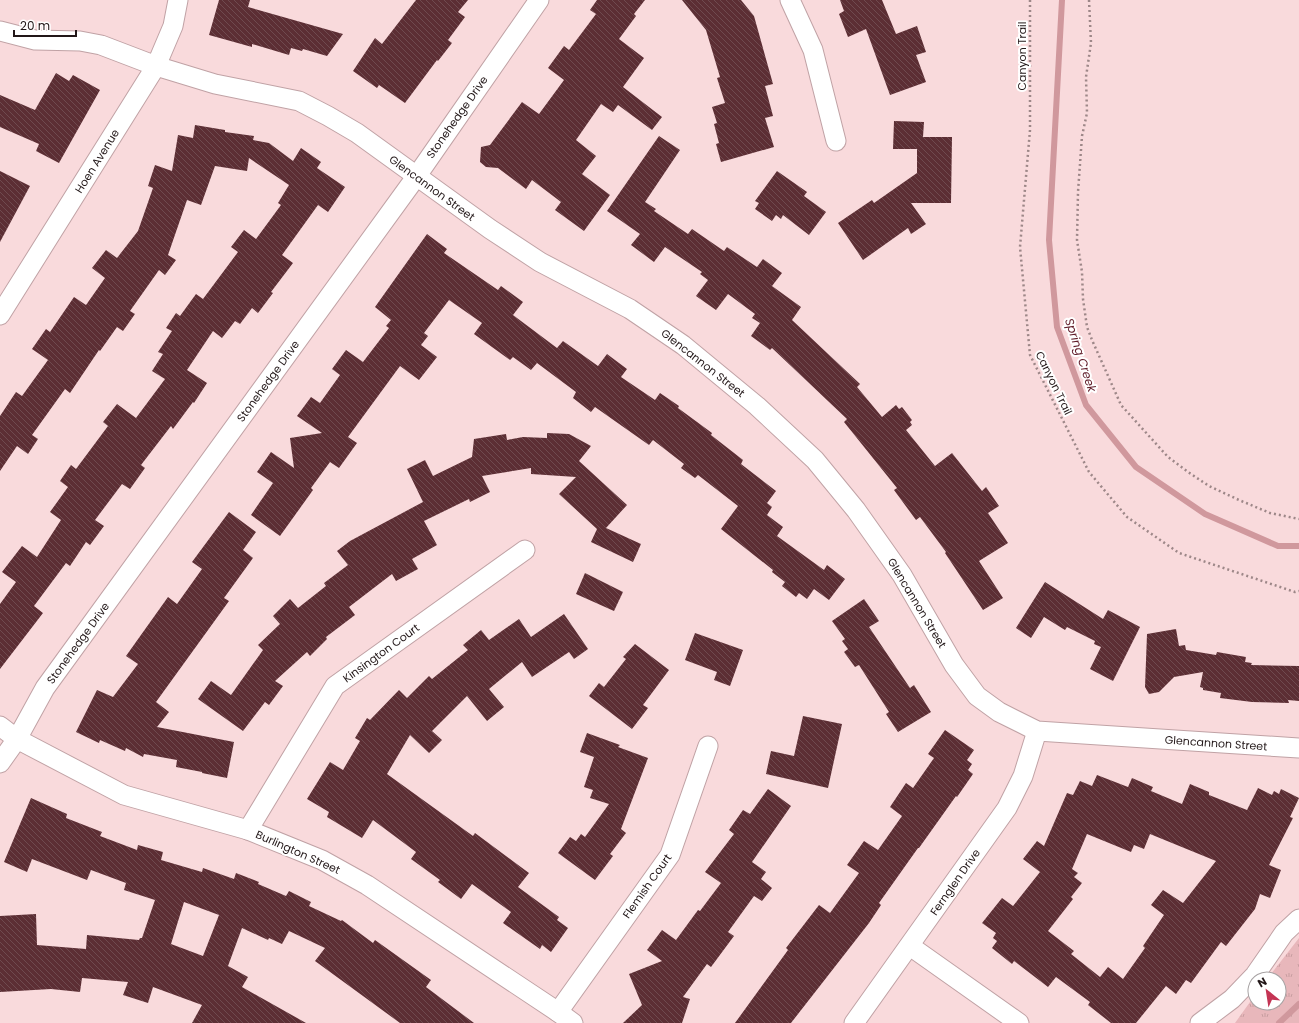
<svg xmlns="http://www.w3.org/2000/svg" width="1299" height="1023" font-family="Poppins,sans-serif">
	<defs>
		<pattern id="grass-tufts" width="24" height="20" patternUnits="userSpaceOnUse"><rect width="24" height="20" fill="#e8b7bb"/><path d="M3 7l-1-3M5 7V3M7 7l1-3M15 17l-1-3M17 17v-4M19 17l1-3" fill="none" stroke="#c79da0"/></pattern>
		<pattern id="building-back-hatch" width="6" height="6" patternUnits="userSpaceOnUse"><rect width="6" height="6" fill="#5c2e34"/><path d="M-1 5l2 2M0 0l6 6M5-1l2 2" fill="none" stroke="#6f4a4f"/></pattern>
	</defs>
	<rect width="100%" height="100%" fill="#f9dadc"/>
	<polygon fill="url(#grass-tufts)" points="1299,938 1299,1023 1235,1023 1255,995 1255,1003 1279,1003 1279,979 1267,979"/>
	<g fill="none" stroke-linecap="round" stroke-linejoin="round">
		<g stroke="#d0989d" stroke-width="6">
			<polyline points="1062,0 1049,240 1057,327 1086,405 1136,467 1205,514 1278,546 1299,546"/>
			<polyline points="1279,1023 1299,1004"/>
		</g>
	</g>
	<g fill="url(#building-back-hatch)" fill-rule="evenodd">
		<polygon points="219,0 250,0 248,7 343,34 327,56 303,49 302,51 291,48 289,55 252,44 252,47 209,35"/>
		<polygon points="416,0 468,0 458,12 465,17 448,40 452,43 438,61 437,60 405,103 379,85 377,88 353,71 375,38 382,44"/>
		<polygon points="597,0 645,0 634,14 636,16 619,39 644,58 623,87 662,117 652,130 618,105 613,112 601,104 576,140 596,156 582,174 610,195 584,231 555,210 561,202 532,180 526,189 498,168 486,167 480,162 481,147 490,145 522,102 539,114 564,80 548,68 564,46 569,50 596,14 590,10"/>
		<polygon points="682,0 741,0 754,16 773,84 765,86 773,116 765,118 774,147 721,162 716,144 719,143 714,124 717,123 712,107 725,103 717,78 720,77 706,30"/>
		<polygon points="840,0 882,0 896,34 917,26 926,52 916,55 926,82 890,95 866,29 848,37 839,14 844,11"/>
		<polygon points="56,73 69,81 73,75 100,90 59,163 36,151 39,144 0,127 0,95 35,110"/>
		<polygon points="894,121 924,122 923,137 952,137 951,203 911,203 926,224 911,234 908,228 863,260 838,223 872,200 874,203 917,173 917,149 893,149"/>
		<polygon points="195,125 225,130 225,132 254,136 253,140 269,143 293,161 301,148 321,162 317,168 345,187 328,212 318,205 282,255 293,263 271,292 273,293 258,313 252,308 240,324 235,321 222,338 213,331 187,370 207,383 194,403 193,402 173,429 171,426 141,465 145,468 130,489 122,484 95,520 104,526 90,545 86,542 70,566 66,563 34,606 43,613 0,669 0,604 16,582 2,572 22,546 37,557 61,520 50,512 68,487 60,481 71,465 76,469 108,426 103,422 117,404 136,418 165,379 152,371 163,354 158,352 172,331 166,328 176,313 180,316 196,294 203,299 238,252 231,247 244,230 256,239 281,205 278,203 289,185 249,158 247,171 215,166 201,205 187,200 168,255 176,260 165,275 159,270 130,311 135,314 123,331 117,327 100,351 99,350 70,393 65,389 32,435 38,439 28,454 17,446 0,471 0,416 16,392 22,396 48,360 32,349 46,329 50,332 74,297 86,305 105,278 92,268 106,250 117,258 138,231 153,188 148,186 155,165 172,171 178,135 193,138"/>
		<polygon points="659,136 680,150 645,202 656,209 654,211 688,234 692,229 724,251 727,247 757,267 763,259 782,273 772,286 801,307 792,320 860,384 857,387 882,417 896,405 899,409 902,407 912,420 910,422 912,425 906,430 935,466 952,453 982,491 986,487 999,506 988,513 1008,543 979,561 1003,598 983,610 945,553 946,552 920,517 916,520 894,490 897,488 844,422 847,419 772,348 770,350 751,336 760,323 752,318 755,314 728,294 716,310 696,296 708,280 700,274 702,272 665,247 654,262 631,245 640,234 607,211"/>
		<polygon points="0,171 30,186 0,242"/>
		<polygon points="777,171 807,192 804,196 826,212 809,235 783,215 781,219 776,215 772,221 755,209 759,203 755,201"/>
		<polygon points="427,234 447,249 444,253 498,290 501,286 523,302 513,315 557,348 563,341 598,366 607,354 627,369 621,377 655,400 660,393 679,406 678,408 712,433 711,435 743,460 741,464 776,491 767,503 772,507 767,515 783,527 777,536 824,570 827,565 845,579 829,600 814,589 807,599 799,593 796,597 782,586 785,582 772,572 773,570 721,529 738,506 698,475 695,478 681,468 684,464 653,440 649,445 595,407 591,412 573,398 576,392 537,363 531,370 513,357 510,360 474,334 482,323 449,300 424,333 428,336 421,345 437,357 419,380 400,366 348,437 357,443 339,468 330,462 311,488 313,490 280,536 251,515 273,483 257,472 271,452 294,468 290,438 322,433 297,416 311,397 320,403 340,375 332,369 346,350 363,362 389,328 386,326 391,320 375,307"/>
		<polygon points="547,433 569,434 591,446 579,461 627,505 606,528 641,544 633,562 591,542 597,529 559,494 576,477 531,474 531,468 482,476 490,492 470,502 469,499 424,521 437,545 412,559 418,569 396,581 392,574 349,607 355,615 326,637 327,639 310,656 307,652 275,681 283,686 269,705 265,702 243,731 198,699 211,681 231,695 263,650 258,645 280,624 273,616 290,599 298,608 326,586 324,583 348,565 337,551 350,541 423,502 407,469 425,460 433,476 472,457 474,439 506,434 507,440 523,437 547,438"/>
		<polygon points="229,512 256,532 243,550 253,558 224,598 229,601 156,702 169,712 157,727 234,742 227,778 202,773 202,772 176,767 177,760 144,754 143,757 126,748 125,751 100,740 99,743 76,732 97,690 113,697 138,664 126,656 168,597 177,604 202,569 192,562"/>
		<polygon points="585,573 623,592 614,611 576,594"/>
		<polygon points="1045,582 1103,619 1108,610 1140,627 1113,681 1090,669 1101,647 1094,644 1095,641 1067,627 1065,630 1044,617 1031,638 1016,628"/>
		<polygon points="864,599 879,621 869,627 910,688 914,685 931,712 898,732 886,714 889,712 859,665 855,667 844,652 848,649 842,641 845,639 832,621"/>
		<polygon points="564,614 588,649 574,659 569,652 532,677 522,662 489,689 504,707 487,721 467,696 432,731 442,740 429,753 410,735 387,774 473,836 475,833 529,873 518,887 559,917 557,920 568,928 551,952 542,945 540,949 503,923 511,912 472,884 461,899 438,882 440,880 411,859 416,852 373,820 362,838 327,817 329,812 307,799 330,762 343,770 360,741 355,738 367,718 370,720 399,690 407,698 429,676 432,679 468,650 463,645 481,630 489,640 519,619 531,637"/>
		<polygon points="1176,629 1179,646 1185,645 1186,650 1216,655 1217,652 1246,657 1245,662 1252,663 1251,665 1299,666 1299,701 1288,700 1289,703 1252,702 1220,698 1221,693 1203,690 1203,688 1200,687 1203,672 1174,677 1159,692 1149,694 1145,687 1147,634"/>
		<polygon points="695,633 743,650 730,686 714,680 717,672 685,660"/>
		<polygon points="635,644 669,670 643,705 648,708 632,729 589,696 599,683 604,687 626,659 623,657"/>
		<polygon points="803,716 842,724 828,788 766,774 771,751 794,756"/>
		<polygon points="945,730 974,750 967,760 972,764 968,770 973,774 957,797 956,796 919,848 918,848 879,903 881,905 869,923 791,1023 735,1023 788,950 786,948 819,905 830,913 859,873 847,865 864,841 878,850 902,816 890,807 906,783 913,788 934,758 928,754"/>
		<polygon points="587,733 620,745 618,747 648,758 621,829 626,833 610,854 613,856 595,880 558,853 570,837 576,841 581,834 585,837 609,804 590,798 593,790 584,787 594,757 580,752"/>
		<path d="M1097 775 1128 787 1132 778 1153 787 1151 791 1182 804 1190 784 1209 792V795L1247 810 1258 788 1272 795 1274 791 1279 794 1281 789 1299 798 1290 817 1293 818 1269 865 1281 870 1270 898 1260 894 1255 909 1226 946 1221 942 1191 983 1186 980 1176 994 1166 986 1136 1023H1111L1088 1005 1090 1002 1056 977 1048 987 1014 961 1012 964 992 948 997 941 993 938 996 933 982 923 1002 898 1013 906 1040 872 1023 859 1037 841 1044 846 1067 793 1073 795 1080 781 1092 786ZM1087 834 1131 852 1134 845 1144 849 1150 834 1216 861 1183 903 1163 890 1151 905 1164 915 1143 946 1145 948 1123 979 1108 967 1100 977 1071 954 1074 951 1048 931 1073 899 1071 897 1082 883 1074 877 1078 873 1072 869Z"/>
		<polygon points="768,789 791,806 752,862 766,872 761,879 772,888 762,901 754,896 728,932 734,936 711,967 707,964 683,997 690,999 682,1023 623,1023 642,1005 629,974 662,961 647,950 662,930 676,940 698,910 700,911 721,883 705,872 734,834 729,830 743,810 750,814"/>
		<path d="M31 798 67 814 66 818 102 832 100 836 137 850 138 845 163 852 161 860 202 872 203 868 234 879 236 873 259 882 258 884 286 896 289 891 311 902 309 906 341 921 342 920 373 943 375 940 431 980 426 987 474 1023H400L315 961 325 948 289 931 282 944 269 938 268 940 242 928 228 966 248 977 242 987 306 1023H192L202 1005 153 987 148 1003 123 995 128 982 82 978 80 992 51 989 0 992V916L36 914 37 945 86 949 87 935 139 940 140 938H142L155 900 124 890 126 883 91 870 87 880 32 859 27 872 4 862ZM184 902 219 915 203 956 171 944Z"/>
	</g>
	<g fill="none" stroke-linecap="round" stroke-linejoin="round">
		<defs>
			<g id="street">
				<polyline points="790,0 813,50 836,141"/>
				<polyline points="0,31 35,40 80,41 101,45 156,66 215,84 299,101 328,116 357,133 490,229 540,262 630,309 683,345 757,406 815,460 856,510 902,575 954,665 977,696 999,712 1037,731 1299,748"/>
				<polyline points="0,315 156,66 173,26 178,0"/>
				<polyline points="0,726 17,739 124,795 248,830 322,860 367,885 558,1012 573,1023"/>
				<polyline points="0,763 17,739 45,688 416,177 539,0"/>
				<polyline points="248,830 335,686 525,550"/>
				<polyline points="910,946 1019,1023"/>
				<polyline points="558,1012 670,855 708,746"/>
				<polyline points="854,1023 1007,808 1023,776 1037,731"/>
				<polyline points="1200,1023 1232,999 1255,975 1284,933 1299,919"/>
			</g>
		</defs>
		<use href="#street" stroke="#c0a2a5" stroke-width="21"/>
		<g stroke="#9d8788" stroke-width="2.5" stroke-dasharray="2 3" stroke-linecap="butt">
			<polyline points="1030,0 1030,130 1020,247 1030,355 1089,472 1127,517 1179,553 1295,592 1299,591"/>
			<polyline points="1089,0 1091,43 1086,77 1087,113 1082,136 1078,192 1077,240 1082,272 1083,299 1087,327 1092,340 1121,405 1168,457 1188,472 1209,486 1239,500 1270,513 1299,519"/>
		</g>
		<use href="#street" stroke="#fff" stroke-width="19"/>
	</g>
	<g text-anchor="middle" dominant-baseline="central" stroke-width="4" stroke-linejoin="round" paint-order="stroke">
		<g font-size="11" fill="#221718" stroke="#fff">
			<text transform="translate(1022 56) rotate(-90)">Canyon Trail</text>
			<text transform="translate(457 117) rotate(-55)">Stonehedge Drive</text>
			<text transform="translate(97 161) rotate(-58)">Hoen Avenue</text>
			<text transform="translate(432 188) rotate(36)">Glencannon Street</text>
			<text transform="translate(703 363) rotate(38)">Glencannon Street</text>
			<text transform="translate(268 381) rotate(-54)">Stonehedge Drive</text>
			<text transform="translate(1054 383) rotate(64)">Canyon Trail</text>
			<text transform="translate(917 603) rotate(59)">Glencannon Street</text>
			<text transform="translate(78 643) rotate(-54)">Stonehedge Drive</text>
			<text transform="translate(381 653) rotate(-36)">Kinsington Court</text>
			<text transform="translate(1216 743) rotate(4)">Glencannon Street</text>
			<text transform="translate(298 852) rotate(24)">Burlington Street</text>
			<text transform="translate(955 882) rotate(-55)">Fernglen Drive</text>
			<text transform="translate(647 886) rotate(-55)">Flemish Court</text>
		</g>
		<g font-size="12" font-style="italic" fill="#611e2b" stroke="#fff">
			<text transform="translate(1081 355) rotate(72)">Spring Creek</text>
		</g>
	</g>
	<g transform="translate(1267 991) rotate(330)"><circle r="19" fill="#ffffff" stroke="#a7a2a3"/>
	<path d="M0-3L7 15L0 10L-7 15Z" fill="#c43454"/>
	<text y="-6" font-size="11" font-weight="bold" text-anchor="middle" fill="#221718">N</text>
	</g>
	<path d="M14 30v6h62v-6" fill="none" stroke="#221718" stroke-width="2"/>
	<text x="20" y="30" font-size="12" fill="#221718" stroke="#ffffff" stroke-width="3" paint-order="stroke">20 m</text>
</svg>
